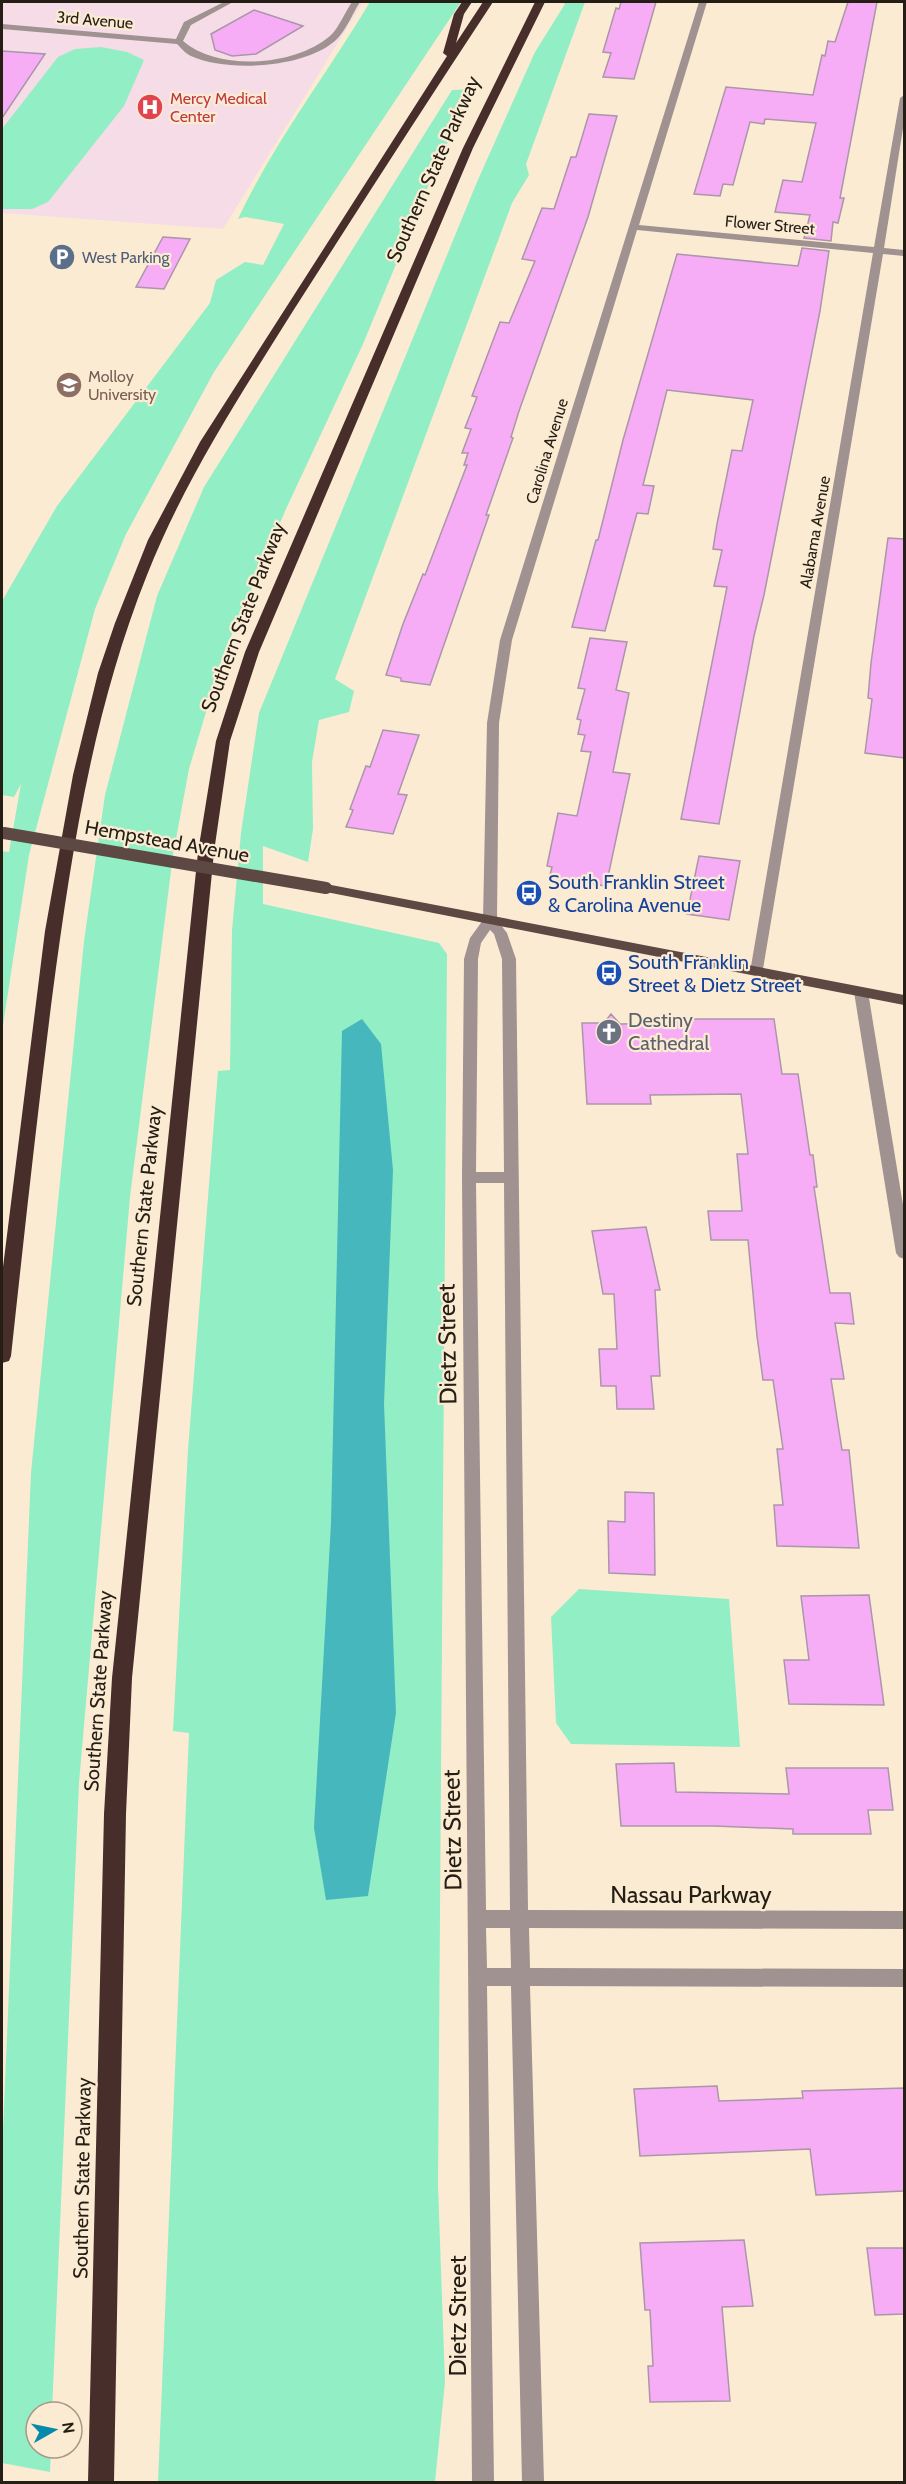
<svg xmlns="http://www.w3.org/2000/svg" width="906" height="2484" font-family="Cabin,sans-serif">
	<rect width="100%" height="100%" fill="#fcebd3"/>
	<polygon fill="#f5dce7" points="2,2 363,2 223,229 2,213"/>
	<g fill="#92eec5">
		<path d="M370 2H461L214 372 126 534 95 609 29 855 2 1032V851L9 852 21 784 14 797 2 795V601L57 506 210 303 216 280 245 262 263 265 284 224 245 217 238 219C274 142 327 74 370 2Z"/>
		<polygon points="561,2 585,2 526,164 529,175 512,203 335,679 354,691 349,712 319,720 312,762 313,829 308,862 263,846 263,904 439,943 447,954 438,2186 445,2382 435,2482 158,2482 189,1733 173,1731 188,1450 218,1071 230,1070 232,930 241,833 259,713 477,182 535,52 565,4"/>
		<polygon points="101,47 127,52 144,60 124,106 48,202 32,209 2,209 2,129 58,57 75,49"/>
		<polygon points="473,89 437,165 363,344 286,509 223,655 189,769 173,855 130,1197 79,1783 52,2412 36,2412 36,2448 51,2448 50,2472 2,2463 2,2154 31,1473 84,941 105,795 157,596 204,487 452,90"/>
		<polygon points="579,1589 729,1599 740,1747 571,1744 556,1723 551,1617"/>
	</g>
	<polygon fill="#46b7bd" points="362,1019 381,1044 393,1170 384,1404 396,1713 368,1896 326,1900 314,1828 331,1523 342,1031"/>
	<g fill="#f7adf5" stroke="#aa96a9" stroke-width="1.5">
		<polygon points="621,2 656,2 634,79 603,77 611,53 603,52 616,8 619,9"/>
		<polygon points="848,2 877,2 840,198 844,198 838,223 833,222 831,241 804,238 810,215 775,212 783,180 802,182 816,123 765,119 764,124 750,122 733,185 723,184 720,196 694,194 726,87 813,95 822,55 825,56 828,41 835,42"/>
		<polygon points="254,10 303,26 256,54 232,56 215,50 211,34"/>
		<polygon points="2,51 45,54 2,118"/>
		<polygon points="589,114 617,116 588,217 519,411 511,437 513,438 486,515 489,515 430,685 401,681 401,678 386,675 403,624 423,574 425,575 467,465 464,465 468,453 462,453 471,429 465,428 477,397 472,396 500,322 509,323 535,261 522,259 542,208 554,209 571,157 576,157"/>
		<polygon points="163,237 190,239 164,289 136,287"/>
		<polygon points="802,248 829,251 820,311 764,595 754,636 719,824 681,819 727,587 714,586 722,550 713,549 717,524 732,450 742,451 753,400 667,390 643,485 654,486 648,514 637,513 605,631 572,627 596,540 598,540 623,440 677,254 798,266"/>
		<polygon points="888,538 904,539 904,758 865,753 872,699 868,698 871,663"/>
		<polygon points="590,638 627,642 616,690 629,693 613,772 630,774 606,886 549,879 552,867 547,866 558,813 577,816 591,752 581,751 585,735 578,734 581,720 577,719 585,689 578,688"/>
		<polygon points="383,730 419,735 398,794 407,795 393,834 346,827 353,810 350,809 366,766 370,767"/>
		<polygon points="699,856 740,861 729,920 687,914"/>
		<polygon points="611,1014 620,1024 674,1023 674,1019 774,1019 782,1074 798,1074 810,1155 813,1155 817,1187 814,1187 830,1293 850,1293 854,1324 835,1323 844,1379 831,1379 842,1450 849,1450 859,1548 777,1546 774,1505 783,1505 777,1449 783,1449 773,1380 763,1380 757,1336 748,1240 711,1240 708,1211 742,1211 737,1154 748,1154 741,1094 650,1095 651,1104 587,1104 582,1023 604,1023"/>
		<polygon points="646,1227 660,1290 655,1290 660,1376 651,1376 654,1409 617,1409 616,1386 601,1386 599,1349 617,1349 614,1294 603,1294 592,1231"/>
		<polygon points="625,1492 654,1493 655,1575 609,1573 608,1521 625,1522"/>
		<polygon points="869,1595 884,1705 789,1704 784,1660 809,1660 801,1596"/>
		<polygon points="674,1763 676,1792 789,1794 786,1768 888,1768 893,1810 868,1810 871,1834 793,1834 793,1829 714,1826 621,1826 616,1764"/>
		<polygon points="717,2086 719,2101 803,2098 802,2091 904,2088 904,2191 816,2195 810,2149 640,2156 634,2089"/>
		<polygon points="744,2240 753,2306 722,2307 730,2401 650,2402 648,2366 653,2366 650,2310 645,2310 640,2243"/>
		<polygon points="867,2248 904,2248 904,2314 875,2315"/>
	</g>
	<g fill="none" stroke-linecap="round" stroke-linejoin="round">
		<g fill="#9f9290" fill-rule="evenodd">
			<path d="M224 2H233L191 25 183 41C219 72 295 66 330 36 339 28 345 12 352 2H360C353 13 347 28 338 38 309 68 228 73 191 56 186 54 181 48 177 44L2 29V24L176 39 184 22Z"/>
			<path d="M699 2H707L639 225 874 247 900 98 904 95V122L884 248 904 250V256L883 254 762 975 757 977 750 972 873 253 637 230 512 640 499 723 497 920 507 933 516 959 528 1910 904 1911V1929L529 1928 530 1968 904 1969V1987L530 1986 544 2482H522L511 1986H487L494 2482H472L462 1177 464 959 470 938 483 920 487 723 500 640ZM490 930 494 934 502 959 504 1172H476L478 959 481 943ZM476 1183H504L510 1910H486ZM486 1928H510L511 1968H487Z"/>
			<polygon points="861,987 868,992 904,1211 904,1259 899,1257 896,1253 854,992"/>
		</g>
		<polygon fill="#5e4844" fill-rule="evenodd" points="326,884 904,995 904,1005 321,891 319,888 321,885"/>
		<g fill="#472e2b" fill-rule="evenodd">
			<path d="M462 2H472L464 14 456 43 483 2H493C425 105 359 208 293 311 240 396 184 481 147 575 93 710 71 854 52 998 37 1117 24 1236 11 1356L9 1361 2 1363V1275L45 931 73 775 98 673 115 623 148 540 200 442 447 56 443 53 454 14Z"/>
			<polygon points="535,2 545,2 473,148 259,652 230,741 214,852 132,1678 126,1814 114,2482 88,2482 104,1814 112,1678 198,852 216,741 245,652 463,148"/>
		</g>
		<polyline stroke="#5e4844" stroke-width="12" points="4,833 326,888"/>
	</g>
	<defs>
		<symbol id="hospital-disc" viewBox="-11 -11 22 22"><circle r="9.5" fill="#e0444e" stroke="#fcebd3"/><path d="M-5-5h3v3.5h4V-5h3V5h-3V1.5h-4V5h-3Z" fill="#fff"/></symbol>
		<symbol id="parking-disc" viewBox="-11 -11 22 22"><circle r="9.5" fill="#5c6f8a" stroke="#fcebd3"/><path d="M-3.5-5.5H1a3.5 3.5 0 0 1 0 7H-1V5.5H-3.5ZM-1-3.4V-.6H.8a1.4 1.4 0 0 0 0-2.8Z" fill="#fff"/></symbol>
		<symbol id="university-disc" viewBox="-11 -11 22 22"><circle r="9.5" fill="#8d6e63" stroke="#fcebd3"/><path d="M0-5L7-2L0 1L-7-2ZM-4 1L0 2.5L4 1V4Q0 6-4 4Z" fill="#fff"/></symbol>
		<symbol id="bus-disc" viewBox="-11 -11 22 22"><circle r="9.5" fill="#1a4fb4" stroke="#fcebd3"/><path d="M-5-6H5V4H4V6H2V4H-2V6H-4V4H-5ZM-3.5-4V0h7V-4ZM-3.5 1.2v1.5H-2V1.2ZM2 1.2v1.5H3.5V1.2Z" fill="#fff"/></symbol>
		<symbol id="church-disc" viewBox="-11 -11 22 22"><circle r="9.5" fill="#6b7280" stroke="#fcebd3"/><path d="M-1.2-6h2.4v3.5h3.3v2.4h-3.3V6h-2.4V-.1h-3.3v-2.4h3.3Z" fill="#fff"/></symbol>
	</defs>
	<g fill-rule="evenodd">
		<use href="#hospital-disc" x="135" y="92" width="30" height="30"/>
		<use href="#parking-disc" x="47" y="242" width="30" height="30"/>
		<use href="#university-disc" x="54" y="370" width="30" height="30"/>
		<use href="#bus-disc" x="514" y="878" width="30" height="30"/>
		<use href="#bus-disc" x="594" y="958" width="30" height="30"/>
		<use href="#church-disc" x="594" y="1017" width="30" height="30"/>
	</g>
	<g text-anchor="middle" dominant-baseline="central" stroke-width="4.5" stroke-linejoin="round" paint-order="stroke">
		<g font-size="16" fill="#241e15" stroke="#fcebd3">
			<text transform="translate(95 20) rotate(5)">3rd Avenue</text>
			<text transform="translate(770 225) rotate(5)">Flower Street</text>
			<text transform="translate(547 451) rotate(-73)">Carolina Avenue</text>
			<text transform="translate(815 532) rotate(-80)">Alabama Avenue</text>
		</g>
		<g font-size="16" fill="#be3a42" stroke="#fcebd3" text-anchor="start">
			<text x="170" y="98">Mercy Medical<tspan x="170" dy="18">Center</tspan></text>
		</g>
		<g font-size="16" fill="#4e5e75" stroke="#fcebd3" text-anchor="start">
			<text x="82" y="257">West Parking</text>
		</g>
		<g font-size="16" fill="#785e54" stroke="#fcebd3" text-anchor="start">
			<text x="88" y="376">Molloy<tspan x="88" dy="18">University</tspan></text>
		</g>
		<g font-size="20" fill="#241e15" stroke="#fcebd3">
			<text transform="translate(433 169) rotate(-66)">Southern State Parkway</text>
			<text transform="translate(243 617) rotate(-69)">Southern State Parkway</text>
			<text transform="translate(167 841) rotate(10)">Hempstead Avenue</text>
			<text transform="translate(144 1206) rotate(-84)">Southern State Parkway</text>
			<text transform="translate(98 1691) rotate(-86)">Southern State Parkway</text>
			<text transform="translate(82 2178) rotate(-89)">Southern State Parkway</text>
		</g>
		<g font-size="20" fill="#164399" stroke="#fcebd3" text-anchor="start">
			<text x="548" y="882">South Franklin Street<tspan x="548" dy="23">&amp; Carolina Avenue</tspan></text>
			<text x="628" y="962">South Franklin<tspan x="628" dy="23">Street &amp; Dietz Street</tspan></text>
		</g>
		<g font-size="20" fill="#5b616d" stroke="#fcebd3" text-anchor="start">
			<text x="628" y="1020">Destiny<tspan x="628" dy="23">Cathedral</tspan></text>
		</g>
		<g font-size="24" fill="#241e15" stroke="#fcebd3">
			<text transform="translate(447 1344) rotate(-91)">Dietz Street</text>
			<text transform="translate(452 1830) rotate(-91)">Dietz Street</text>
			<text x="691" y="1894">Nassau Parkway</text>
			<text transform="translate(457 2316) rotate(-90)">Dietz Street</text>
		</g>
	</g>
	<rect width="906" height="2484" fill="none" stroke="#241e15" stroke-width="6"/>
	<g transform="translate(54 2430) rotate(81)"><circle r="28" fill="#fcebd3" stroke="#a69987" stroke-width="1.5"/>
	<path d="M0-4.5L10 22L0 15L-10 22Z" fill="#068aab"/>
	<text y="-9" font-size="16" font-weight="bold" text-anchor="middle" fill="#241e15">N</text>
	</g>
</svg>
